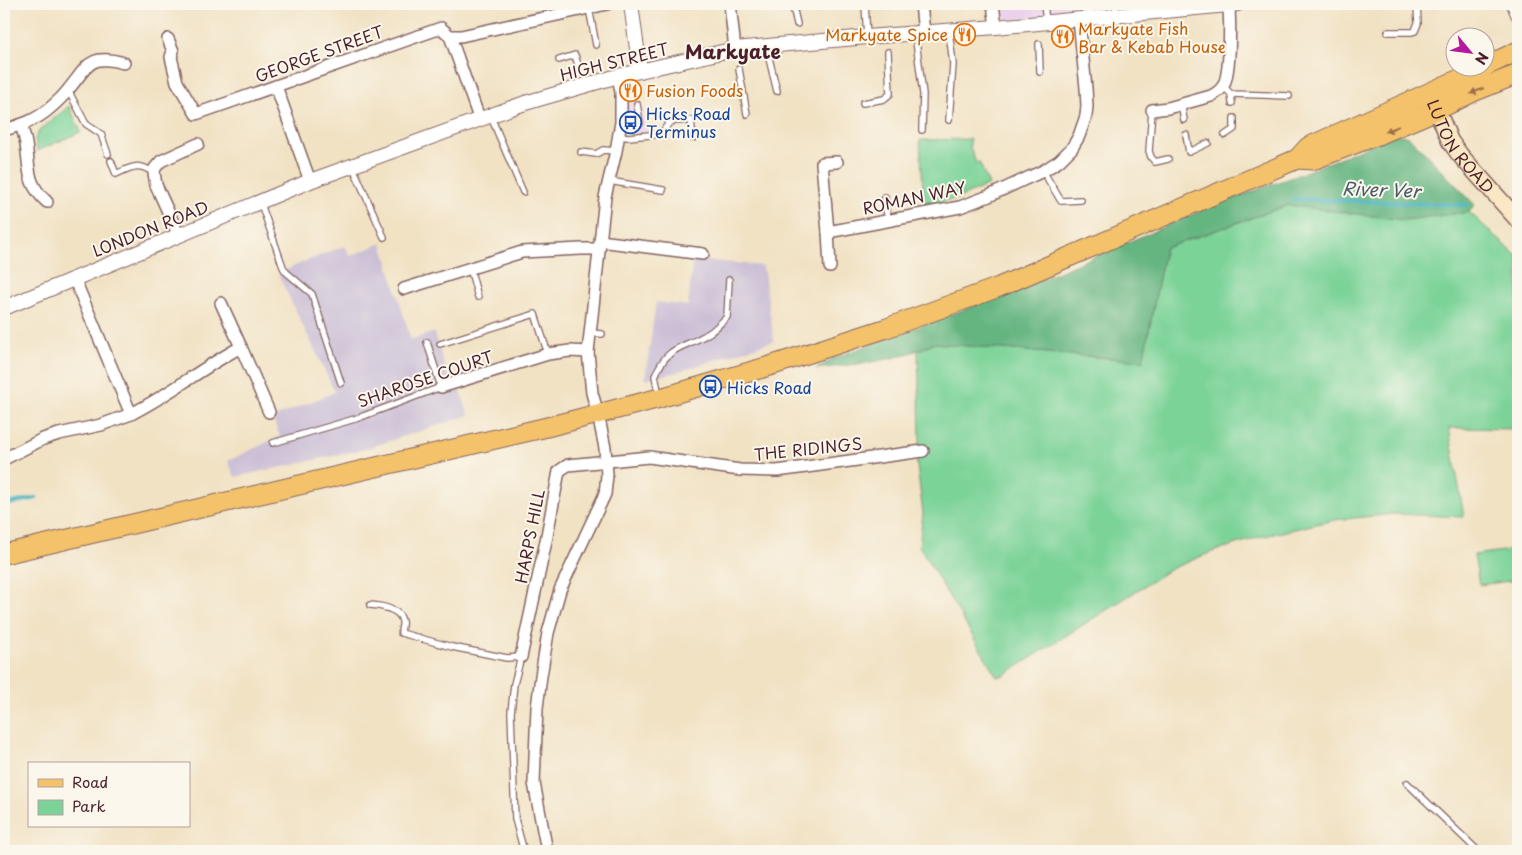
<svg xmlns="http://www.w3.org/2000/svg" width="1522" height="855" font-family="'Playpen Sans',sans-serif">
	<rect width="100%" height="100%" fill="#fbf7ec"/>
	<filter id="ink" filterUnits="userSpaceOnUse"><feTurbulence type="fractalNoise" baseFrequency=".02" numOctaves="2"/><feDisplacementMap in="SourceGraphic" scale="10" xChannelSelector="R" yChannelSelector="G"/><feConvolveMatrix kernelMatrix="1 2 1 2 8 2 1 2 1" color-interpolation-filters="sRGB"/></filter>
	<filter id="wash" filterUnits="userSpaceOnUse"><feTurbulence type="fractalNoise" baseFrequency=".0096" numOctaves="4" result="noise"/><feDisplacementMap in="SourceGraphic" scale="20" xChannelSelector="R" yChannelSelector="G"/><feGaussianBlur stdDeviation="1.12" result="paint"/><feColorMatrix in="noise" values="0 0 0 0 0 0 0 0 0 0 0 0 0 0 0 0 0 1.4 0 .05"/><feComposite in="paint" operator="in"/></filter>
	<g filter="url(#wash)">
		<rect width="100%" height="100%" fill="#f1e2c4"/>
		<g fill="#ebd1ec">
			<polygon points="1002,4 1070,4 1072,13 1004,20"/>
			<polygon points="636,79 648,132 627,132 625,81"/>
		</g>
		<g fill="#cbbfd6">
			<polygon points="382,243 411,340 434,332 447,375 455,377 469,415 365,449 235,477 228,461 280,436 272,418 335,392 278,274 301,263 345,246 350,256"/>
			<polygon points="693,259 763,266 774,341 674,373 645,379 656,302 688,306"/>
		</g>
		<g fill="#7cd398" stroke="#637962">
			<polygon points="69,106 81,132 37,151 35,139 39,131"/>
			<polygon points="970,139 970,147 976,163 979,162 989,185 956,199 924,205 920,140"/>
			<polygon points="1289,205 1404,220 1469,212 1518,257 1518,429 1449,428 1464,517 1395,514 1334,520 1256,538 1212,552 1171,569 1004,675 997,677 919,546 923,514 916,458 920,440 918,351 933,343 1143,361 1165,248"/>
			<polygon points="1518,549 1518,580 1479,585 1474,555"/>
		</g>
		<path fill="#65b580" stroke="#586a56" d="M1399 134 1409 137 1416 144 1475 205 1469 212 1404 220 1288 205 1165 248 1143 361 933 343C898 362 855 364 816 369L834 358 924 325 1035 282 1210 207 1303 173 1387 138Z"/>
		<g fill="none" stroke-linecap="round" stroke-linejoin="round">
			<g stroke="#44b2c0" stroke-width="4">
				<polyline points="1293,199 1467,205"/>
				<polyline points="4,505 36,498"/>
			</g>
		</g>
	</g>
	<g filter="url(#ink)">
		<g fill="none" stroke-linecap="round" stroke-linejoin="round">
			<defs>
				<g id="service">
					<polyline points="789,4 794,11 797,24"/>
					<polyline points="865,4 867,37"/>
					<polyline points="1044,4 1046,22"/>
					<polyline points="1115,4 1117,16"/>
					<polyline points="589,8 596,45"/>
					<polyline points="1388,32 1412,32 1415,31 1418,23 1417,4"/>
					<polyline points="915,34 923,94 922,130"/>
					<polyline points="1039,44 1040,72"/>
					<polyline points="766,46 777,91"/>
					<polyline points="559,60 575,55 578,65"/>
					<polyline points="739,69 747,114"/>
					<polyline points="1223,86 1231,94 1289,96"/>
					<polyline points="68,90 86,124 101,134 108,154"/>
					<polyline points="1231,94 1232,103"/>
					<polyline points="863,103 884,99 890,94 888,52"/>
					<polyline points="1181,103 1184,120"/>
					<polyline points="1152,110 1149,151 1151,157 1155,162 1168,159"/>
					<polyline points="491,117 523,192"/>
					<polyline points="949,120 953,64 949,31"/>
					<polyline points="621,122 640,123 637,104"/>
					<polyline points="1186,135 1189,152 1208,143"/>
					<polyline points="1225,135 1234,129 1234,118"/>
					<path d="M619 136 628 137 661 134C664 131 666 126 669 123 673 120 685 121 691 120L693 138"/>
					<polyline points="581,152 596,154 603,150 616,151"/>
					<path d="M111 161 116 174C132 167 138 162 154 173"/>
					<polyline points="352,165 384,237"/>
					<polyline points="1043,171 1061,201 1081,200"/>
					<polyline points="609,181 663,190"/>
					<polyline points="885,197 886,210 889,221"/>
					<polyline points="260,201 283,267 286,272 312,294 341,383"/>
					<polyline points="470,268 478,297"/>
					<polyline points="590,333 602,334"/>
					<polyline points="440,344 535,314 548,354"/>
					<path d="M659 395 655 376C668 344 684 349 709 333 716 329 721 322 727 317L729 280"/>
					<polyline points="273,443 358,418 441,387 427,342"/>
					<path d="M370 605C379 606 400 608 402 621 403 624 401 629 401 633L452 647 507 658 521 657 514 684 511 713 515 819 523 848 526 851"/>
					<polyline points="1407,783 1478,851"/>
				</g>
				<g id="minor">
					<polyline points="730,4 735,49"/>
					<polyline points="921,4 924,33"/>
					<polyline points="993,4 996,27"/>
					<polyline points="450,36 461,36 607,4"/>
					<polyline points="168,39 173,51 171,57 177,82 196,114 441,28 450,36 479,118"/>
					<polyline points="276,86 310,181"/>
					<path d="M1152 110 1168 108 1211 96C1215 94 1220 91 1223 86 1231 73 1230 22 1229 5"/>
					<path d="M21 125C23 131 25 138 26 144 30 170 26 183 47 202"/>
					<path d="M4 130C21 125 35 121 49 109 56 103 63 97 68 90 88 66 89 53 124 63"/>
					<polyline points="837,162 822,163 828,232 960,207 989,196 1023,180 1043,171 1059,161 1072,148 1079,136 1086,116 1087,106 1086,88 1079,20"/>
					<polyline points="828,232 830,267"/>
					<polyline points="179,236 156,185 154,173 155,168 161,161 198,144"/>
					<polyline points="600,241 703,254"/>
					<polyline points="404,289 522,252 581,249 599,249"/>
					<polyline points="221,303 241,347"/>
					<polyline points="441,387 548,354 570,351 588,352"/>
					<path d="M131 414C169 395 203 367 241 347L269 412"/>
					<polyline points="4,459 43,439 59,434 101,425 131,414 74,278"/>
					<polyline points="521,657 546,541 559,471 568,465 649,457 740,470 777,471 923,451"/>
					<polyline points="547,851 534,783 537,708 541,676 548,633 560,590 605,494 607,475 605,448 598,414 592,393 588,352 605,197 616,151 621,122 621,92 618,76"/>
				</g>
				<g id="tertiary">
					<polyline points="631,4 640,71"/>
					<polyline points="1514,4 1518,14"/>
					<polyline points="4,308 310,181 525,103 618,76 735,49 867,37 996,27 1238,4"/>
				</g>
				<g id="secondary">
					<path id="s1" d="M1430 93 1450 141 1460 155 1518 220"/>
				</g>
				<g id="primary">
					<polyline points="1484,67 1518,51"/>
					<polyline points="1297,159 1313,160 1378,135 1437,110 1473,92 1518,74"/>
					<polyline points="4,554 543,428 660,398 773,365 884,329 999,287 1297,159 1308,147 1484,68"/>
				</g>
			</defs>
			<use href="#service" stroke="#846361" stroke-width="8"/>
			<use href="#minor" stroke="#846361" stroke-width="14"/>
			<use href="#tertiary" stroke="#846361" stroke-width="16"/>
			<use href="#secondary" stroke="#846361" stroke-width="19"/>
			<use href="#primary" stroke="#846361" stroke-width="21"/>
			<use href="#service" stroke="#fff" stroke-width="5.5"/>
			<use href="#minor" stroke="#fff" stroke-width="11"/>
			<use href="#tertiary" stroke="#fff" stroke-width="14"/>
			<use href="#secondary" stroke="#fae7c3" stroke-width="16"/>
			<use href="#primary" stroke="#f3c26a" stroke-width="19"/>
		</g>
		<defs><path id="oneway-solid" d="M-6-.8H1V-3.2L6.5 0L1 3.2V.8H-6Z" transform="scale(1.25)"/></defs>
		<g fill="#9e704a">
			<use href="#oneway-solid" transform="translate(1477 91) rotate(157)"/>
			<use href="#oneway-solid" transform="translate(1392 129) rotate(157)"/>
		</g>
	</g>
	<defs>
		<symbol id="restaurant-ring" viewBox="-11 -11 22 22"><circle r="9.5" fill="#fbf7ec" stroke="#e8710a" stroke-width="1.5"/><path d="M-5-6h1v4h1v-4h1v4h1v-4h1v5L-1.5 .5V6h-2V.5L-5-1ZM5-6V6H3V1.5H1.5Q1.5-4 5-6Z" fill="#e8710a"/></symbol>
		<symbol id="bus-ring" viewBox="-11 -11 22 22"><circle r="9.5" fill="#fbf7ec" stroke="#1a4fb4" stroke-width="1.5"/><path d="M-5-6H5V4H4V6H2V4H-2V6H-4V4H-5ZM-3.5-4V0h7V-4ZM-3.5 1.2v1.5H-2V1.2ZM2 1.2v1.5H3.5V1.2Z" fill="#1a4fb4"/></symbol>
	</defs>
	<g fill-rule="evenodd">
		<use href="#restaurant-ring" x="952" y="22" width="25" height="25"/>
		<use href="#restaurant-ring" x="1050" y="24" width="25" height="25"/>
		<use href="#restaurant-ring" x="618" y="78" width="25" height="25"/>
		<use href="#bus-ring" x="618" y="110" width="25" height="25"/>
		<use href="#bus-ring" x="698" y="374" width="25" height="25"/>
	</g>
	<g text-anchor="middle" dominant-baseline="central" stroke-width="4" stroke-linejoin="round" paint-order="stroke">
		<g font-size="16" fill="#c56008" stroke="#fbf7ec" text-anchor="start">
			<text x="1078" y="28">Markyate Fish<tspan x="1078" dy="18">Bar &amp; Kebab House</tspan></text>
			<text x="948" y="34" text-anchor="end">Markyate Spice</text>
			<text x="646" y="90">Fusion Foods</text>
		</g>
		<g font-size="16" fill="#4a1f2b" stroke="#fbf7ec">
			<text transform="translate(319 53) rotate(-20)">GEORGE STREET</text>
			<text transform="translate(614 61) rotate(-14)">HIGH STREET</text>
			<text stroke="none"><textPath href="#s1" startOffset="62">LUTON ROAD</textPath></text>
			<text transform="translate(914 197) rotate(-12)">ROMAN WAY</text>
			<text transform="translate(150 228) rotate(-22)">LONDON ROAD</text>
			<text transform="translate(425 378) rotate(-19)">SHAROSE COURT</text>
			<text transform="translate(808 448) rotate(-6)">THE RIDINGS</text>
			<text transform="translate(529 536) rotate(-79)">HARPS HILL</text>
		</g>
		<g font-size="16" fill="#164399" stroke="#fbf7ec" text-anchor="start">
			<text x="646" y="113">Hicks Road<tspan x="646" dy="18">Terminus</tspan></text>
			<text x="727" y="387">Hicks Road</text>
		</g>
		<g font-size="18" font-style="italic" fill="#485a67" stroke="#fbf7ec">
			<text transform="translate(1381 189) rotate(2)">River Ver</text>
		</g>
		<g font-size="19" font-weight="bold" fill="#4a1f2b" stroke="#fbf7ec">
			<text x="733" y="51">Markyate</text>
		</g>
	</g>
	<rect width="1522" height="855" fill="none" stroke="#fbf7ec" stroke-width="20"/>
	<rect x="28" y="762" width="162" height="65" fill="#fbf7ec" stroke="#b4a19f"/>
	<rect x="38" y="779" width="25" height="8" fill="#f3c26a" stroke="#b4a19f"/>
	<text x="72" y="788" font-size="15" fill="#4a1f2b">Road</text>
	<rect x="38" y="800" width="25" height="15" fill="#7cd398" stroke="#b4a19f"/>
	<text x="72" y="812" font-size="15" fill="#4a1f2b">Park</text>
	<g transform="translate(1470 52) rotate(119)"><circle r="24" fill="#fbf7ec" stroke="#b4a19f"/>
	<path d="M0-4L9 19L0 12L-9 19Z" fill="#b5179e"/>
	<text y="-8" font-size="14" font-weight="bold" text-anchor="middle" fill="#4a1f2b">N</text>
	</g>
</svg>
